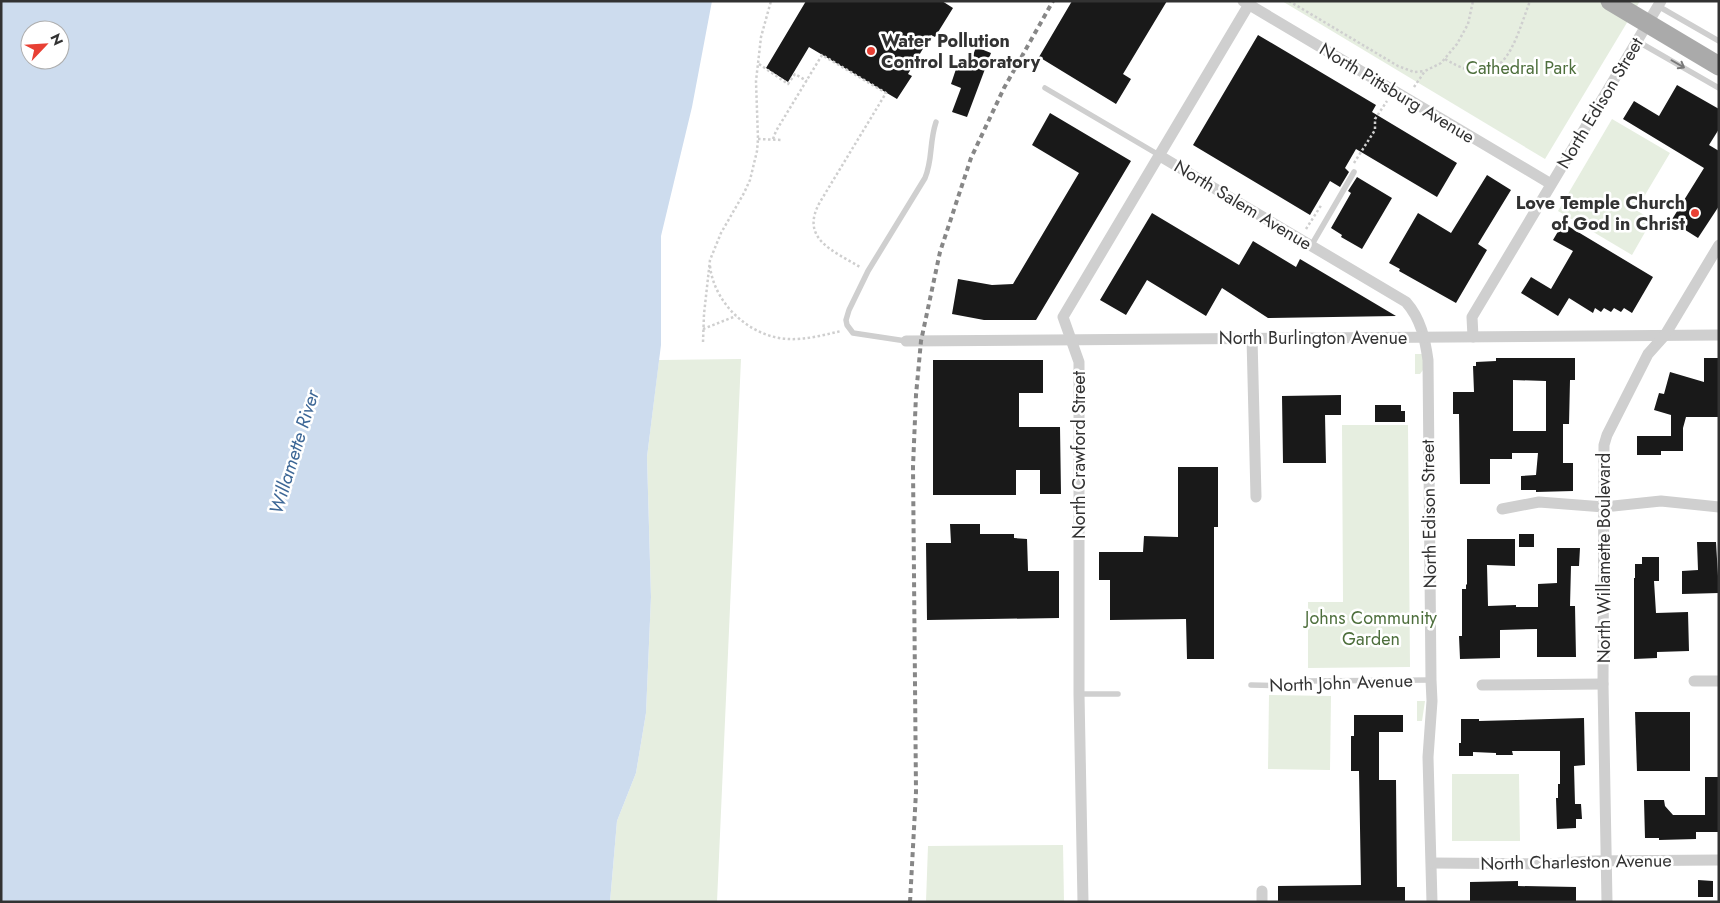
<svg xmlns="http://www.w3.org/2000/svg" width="1720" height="903" font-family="Jost,sans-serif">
	<rect width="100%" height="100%" fill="#fff"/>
	<g fill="#e6eee0">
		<polygon points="1282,1 1640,1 1545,159"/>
		<polygon points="1612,119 1670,153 1636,210 1652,220 1632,255 1558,211"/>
		<polygon points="1415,354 1423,354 1423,370 1420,374 1415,374"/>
		<polygon points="741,359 717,902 610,902 617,821 636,773 646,713 651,597 647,457 659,360"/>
		<polygon points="1342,425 1408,425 1410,667 1308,668 1308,602 1343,602"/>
		<polygon points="1269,695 1331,696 1330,770 1268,769"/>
		<polygon points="1417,701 1425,701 1422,721 1417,721"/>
		<polygon points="1452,774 1519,774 1520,841 1452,841"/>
		<polygon points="1063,845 1064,902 926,902 928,846"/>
	</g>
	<path fill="#cddcee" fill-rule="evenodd" d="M1 1H712L692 107 661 236V345L647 457 651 597 646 713 636 773 617 821 610 902H1ZM30 30H60V60H30Z"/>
	<g fill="#191919" fill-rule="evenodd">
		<polygon points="806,1 942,1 953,8 935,37 931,35 908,74 912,76 897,99 809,47 788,82 766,68"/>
		<polygon points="1072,1 1167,1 1123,74 1131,79 1116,104 1039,57"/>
		<polygon points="1258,35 1376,105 1372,112 1457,163 1437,197 1356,149 1345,168 1349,172 1340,187 1330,181 1310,215 1193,145"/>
		<polygon points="976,47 991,53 967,117 952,112 961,88 951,84 957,66 968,70"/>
		<polygon points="1677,85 1719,109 1719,129 1709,145 1719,151 1719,206 1698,238 1671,221 1704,168 1623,119 1634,101 1659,116"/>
		<polygon points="1050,113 1131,161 1036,320 984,320 952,314 958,279 992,285 1013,284 1079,173 1032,145"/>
		<polygon points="1487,175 1511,190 1478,244 1487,250 1456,303 1399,271 1400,269 1389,263 1418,213 1451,233"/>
		<polygon points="1357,177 1392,198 1362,249 1341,237 1342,235 1331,228 1351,193 1348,191"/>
		<polygon points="1152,213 1239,265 1253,241 1296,267 1300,259 1396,316 1268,318 1222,288 1206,316 1147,280 1126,315 1100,300"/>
		<polygon points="1563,223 1653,277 1632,313 1624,308 1621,312 1614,308 1611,312 1604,308 1601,312 1595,308 1593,313 1569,298 1558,316 1521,293 1531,277 1551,289 1573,251 1553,240"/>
		<path d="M1496 358H1575V380H1570L1569 424H1563V463H1573V491L1536 492V490H1521V476L1536 475 1538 453H1512V459H1490V484H1460L1459 414H1453V392H1474L1473 366H1476V362L1496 361ZM1513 380 1546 381V431H1513Z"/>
		<polygon points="1704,358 1719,358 1719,417 1686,417 1683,428 1683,451 1661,451 1661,455 1637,455 1637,436 1671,436 1671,415 1654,410 1659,393 1664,394 1670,372 1704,382"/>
		<polygon points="933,360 1043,360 1043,393 1019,393 1019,427 1060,427 1061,494 1040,494 1040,470 1016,470 1016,495 933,495"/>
		<polygon points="1341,395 1341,415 1325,415 1326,463 1283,463 1282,396"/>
		<polygon points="1375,405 1401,405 1401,411 1405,411 1405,422 1375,422"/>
		<polygon points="1178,467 1218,467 1218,527 1214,527 1214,659 1187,659 1186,619 1110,620 1110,580 1099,580 1099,552 1143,552 1144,536 1178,537"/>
		<polygon points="950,524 980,524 980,534 1014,534 1014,538 1027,539 1028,571 1059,571 1059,618 927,620 926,543 951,543"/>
		<rect x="1519" y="534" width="15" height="13"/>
		<polygon points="1467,539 1515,539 1515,566 1487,565 1488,606 1516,605 1516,607 1538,607 1538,584 1557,583 1557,548 1580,548 1579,566 1571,566 1570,606 1575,606 1576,657 1537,657 1537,629 1500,630 1500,658 1460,659 1459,636 1462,636 1462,589 1466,589 1466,585 1467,584"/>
		<polygon points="1697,542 1716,542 1719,593 1682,594 1682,571 1698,570"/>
		<polygon points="1642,557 1659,557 1659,581 1654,581 1656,613 1688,612 1689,651 1657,652 1657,658 1634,659 1634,578 1635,578 1635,564 1642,564"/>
		<polygon points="1635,712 1690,712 1690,771 1637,771"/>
		<polygon points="1354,715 1403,715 1403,732 1379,732 1379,780 1396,780 1397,887 1405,887 1405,902 1278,902 1278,886 1361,885 1359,771 1351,771 1351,736 1354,736"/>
		<polygon points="1584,718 1585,765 1574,766 1575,804 1581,804 1582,819 1576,819 1576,828 1557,829 1556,798 1558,798 1558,784 1560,784 1560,751 1512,751 1513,755 1496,755 1496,753 1473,752 1473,756 1459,756 1459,743 1461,743 1461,719 1479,719 1479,721"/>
		<polygon points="1705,777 1719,777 1719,832 1696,832 1696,839 1659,840 1659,838 1645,838 1644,800 1664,800 1665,806 1673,815 1705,815"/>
		<polygon points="1698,880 1713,881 1713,897 1698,897"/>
		<polygon points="1518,881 1518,886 1576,887 1576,902 1470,902 1470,882"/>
	</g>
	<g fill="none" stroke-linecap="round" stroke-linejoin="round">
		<g stroke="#cfcfcf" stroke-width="2.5" stroke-dasharray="2.5 2.5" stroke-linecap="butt">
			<polyline points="1289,1 1398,66 1414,72 1425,71"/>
			<path d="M1445 59C1504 95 1513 46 1530 1"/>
			<polyline points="759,64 788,84 795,74 807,81"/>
			<polyline points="1414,87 1425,71 1441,63 1457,44 1468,24 1473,1"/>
			<polyline points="758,139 783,140"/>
			<path d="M773 139 776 131 822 55 886 93 820 202C799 239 834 251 860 267"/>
			<polyline points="1354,163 1375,130 1375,119 1387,101"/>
			<polyline points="1306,229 1322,204"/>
			<path d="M710 266C714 303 749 337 788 339 805 340 824 335 841 331"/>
			<polyline points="703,329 736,316"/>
			<polyline points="703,342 704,314 710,260 721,233 744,193 750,180 757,151 758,139 756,81 761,37 771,1"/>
		</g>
		<g stroke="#cfcfcf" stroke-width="5.5">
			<polyline points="1658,6 1719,41"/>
			<polyline points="1637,41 1719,88"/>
			<polyline points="1045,88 1159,155"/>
			<polyline points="1311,246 1354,172"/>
			<path d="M906 341 853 333 847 325 846 320 849 310 868 271 925 178C933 159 929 143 936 122"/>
			<polyline points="1251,685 1292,686 1304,681 1431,680"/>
			<polyline points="1079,694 1118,694"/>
		</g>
		<g stroke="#cfcfcf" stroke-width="11">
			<polyline points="1243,1 1551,184"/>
			<path d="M1160 156 1406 302C1421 319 1425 339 1428 360L1431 680 1432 701 1428 757 1432 902"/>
			<polyline points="1473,337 1472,317 1661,1"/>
			<polyline points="1252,338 1256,497"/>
			<polyline points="906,341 1719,335"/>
			<polyline points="1502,509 1539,502 1604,507 1661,501 1719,507"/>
			<polyline points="1694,681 1719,681"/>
			<polyline points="1482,685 1603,684"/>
			<polyline points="1432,863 1550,864 1589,861 1719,860"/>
			<polyline points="1083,902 1079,694 1079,362 1063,317 1251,1"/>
			<polyline points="1262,902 1262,891"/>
			<polyline points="1607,902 1603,684 1604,445 1607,435 1648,354 1665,335 1719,245"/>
		</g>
		<polyline stroke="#aaa" stroke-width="19" points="1610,1 1719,66"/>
		<polyline stroke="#878787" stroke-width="4" stroke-dasharray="5 4" stroke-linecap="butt" points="910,902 916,792 913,467 916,395 921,341 940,252 971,158 1004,88 1053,1"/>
	</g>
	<defs><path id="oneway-shaft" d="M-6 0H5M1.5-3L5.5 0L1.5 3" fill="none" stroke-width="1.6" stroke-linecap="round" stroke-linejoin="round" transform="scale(1.25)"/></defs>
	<use stroke="#797979" href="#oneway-shaft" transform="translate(1678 64) rotate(30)"/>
	<g fill="#e84034" stroke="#fff" stroke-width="2">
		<circle cx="871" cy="51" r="5"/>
		<circle cx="1695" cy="213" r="5"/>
	</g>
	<g text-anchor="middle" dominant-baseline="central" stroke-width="5" stroke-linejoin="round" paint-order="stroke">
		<g font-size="18" font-weight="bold" fill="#323232" stroke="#fff" text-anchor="start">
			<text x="881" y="41">Water Pollution<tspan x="881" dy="21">Control Laboratory</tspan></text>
			<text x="1685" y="203" text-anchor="end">Love Temple Church<tspan x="1685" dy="21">of God in Christ</tspan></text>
		</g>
		<g font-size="18" fill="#4e6f3d" stroke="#fff">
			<text x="1521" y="68">Cathedral Park</text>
			<text x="1371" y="618">Johns Community<tspan x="1371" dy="21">Garden</tspan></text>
		</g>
		<g font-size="18" fill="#323232" stroke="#fff">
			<text transform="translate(1397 93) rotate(31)">North Pittsburg Avenue</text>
			<text transform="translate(1600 103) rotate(-59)">North Edison Street</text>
			<text transform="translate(1243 205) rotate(31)">North Salem Avenue</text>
			<text x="1313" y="338">North Burlington Avenue</text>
			<text transform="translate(1079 455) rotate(-90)">North Crawford Street</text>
			<text transform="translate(1429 514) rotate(-91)">North Edison Street</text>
			<text transform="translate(1604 558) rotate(-90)">North Willamette Boulevard</text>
			<text transform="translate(1341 683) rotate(-2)">North John Avenue</text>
			<text transform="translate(1576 862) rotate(-1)">North Charleston Avenue</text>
		</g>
		<g font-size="19" font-style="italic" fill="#3d6796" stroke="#fff">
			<text transform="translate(294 452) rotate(-73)">Willamette River</text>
		</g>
	</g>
	<rect width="1720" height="903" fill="none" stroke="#323232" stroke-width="5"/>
	<g transform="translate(45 45) rotate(65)"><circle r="24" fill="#ffffff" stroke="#adadad"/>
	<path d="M0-4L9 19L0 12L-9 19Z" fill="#e84034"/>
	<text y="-8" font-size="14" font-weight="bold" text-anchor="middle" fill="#323232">N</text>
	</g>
</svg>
